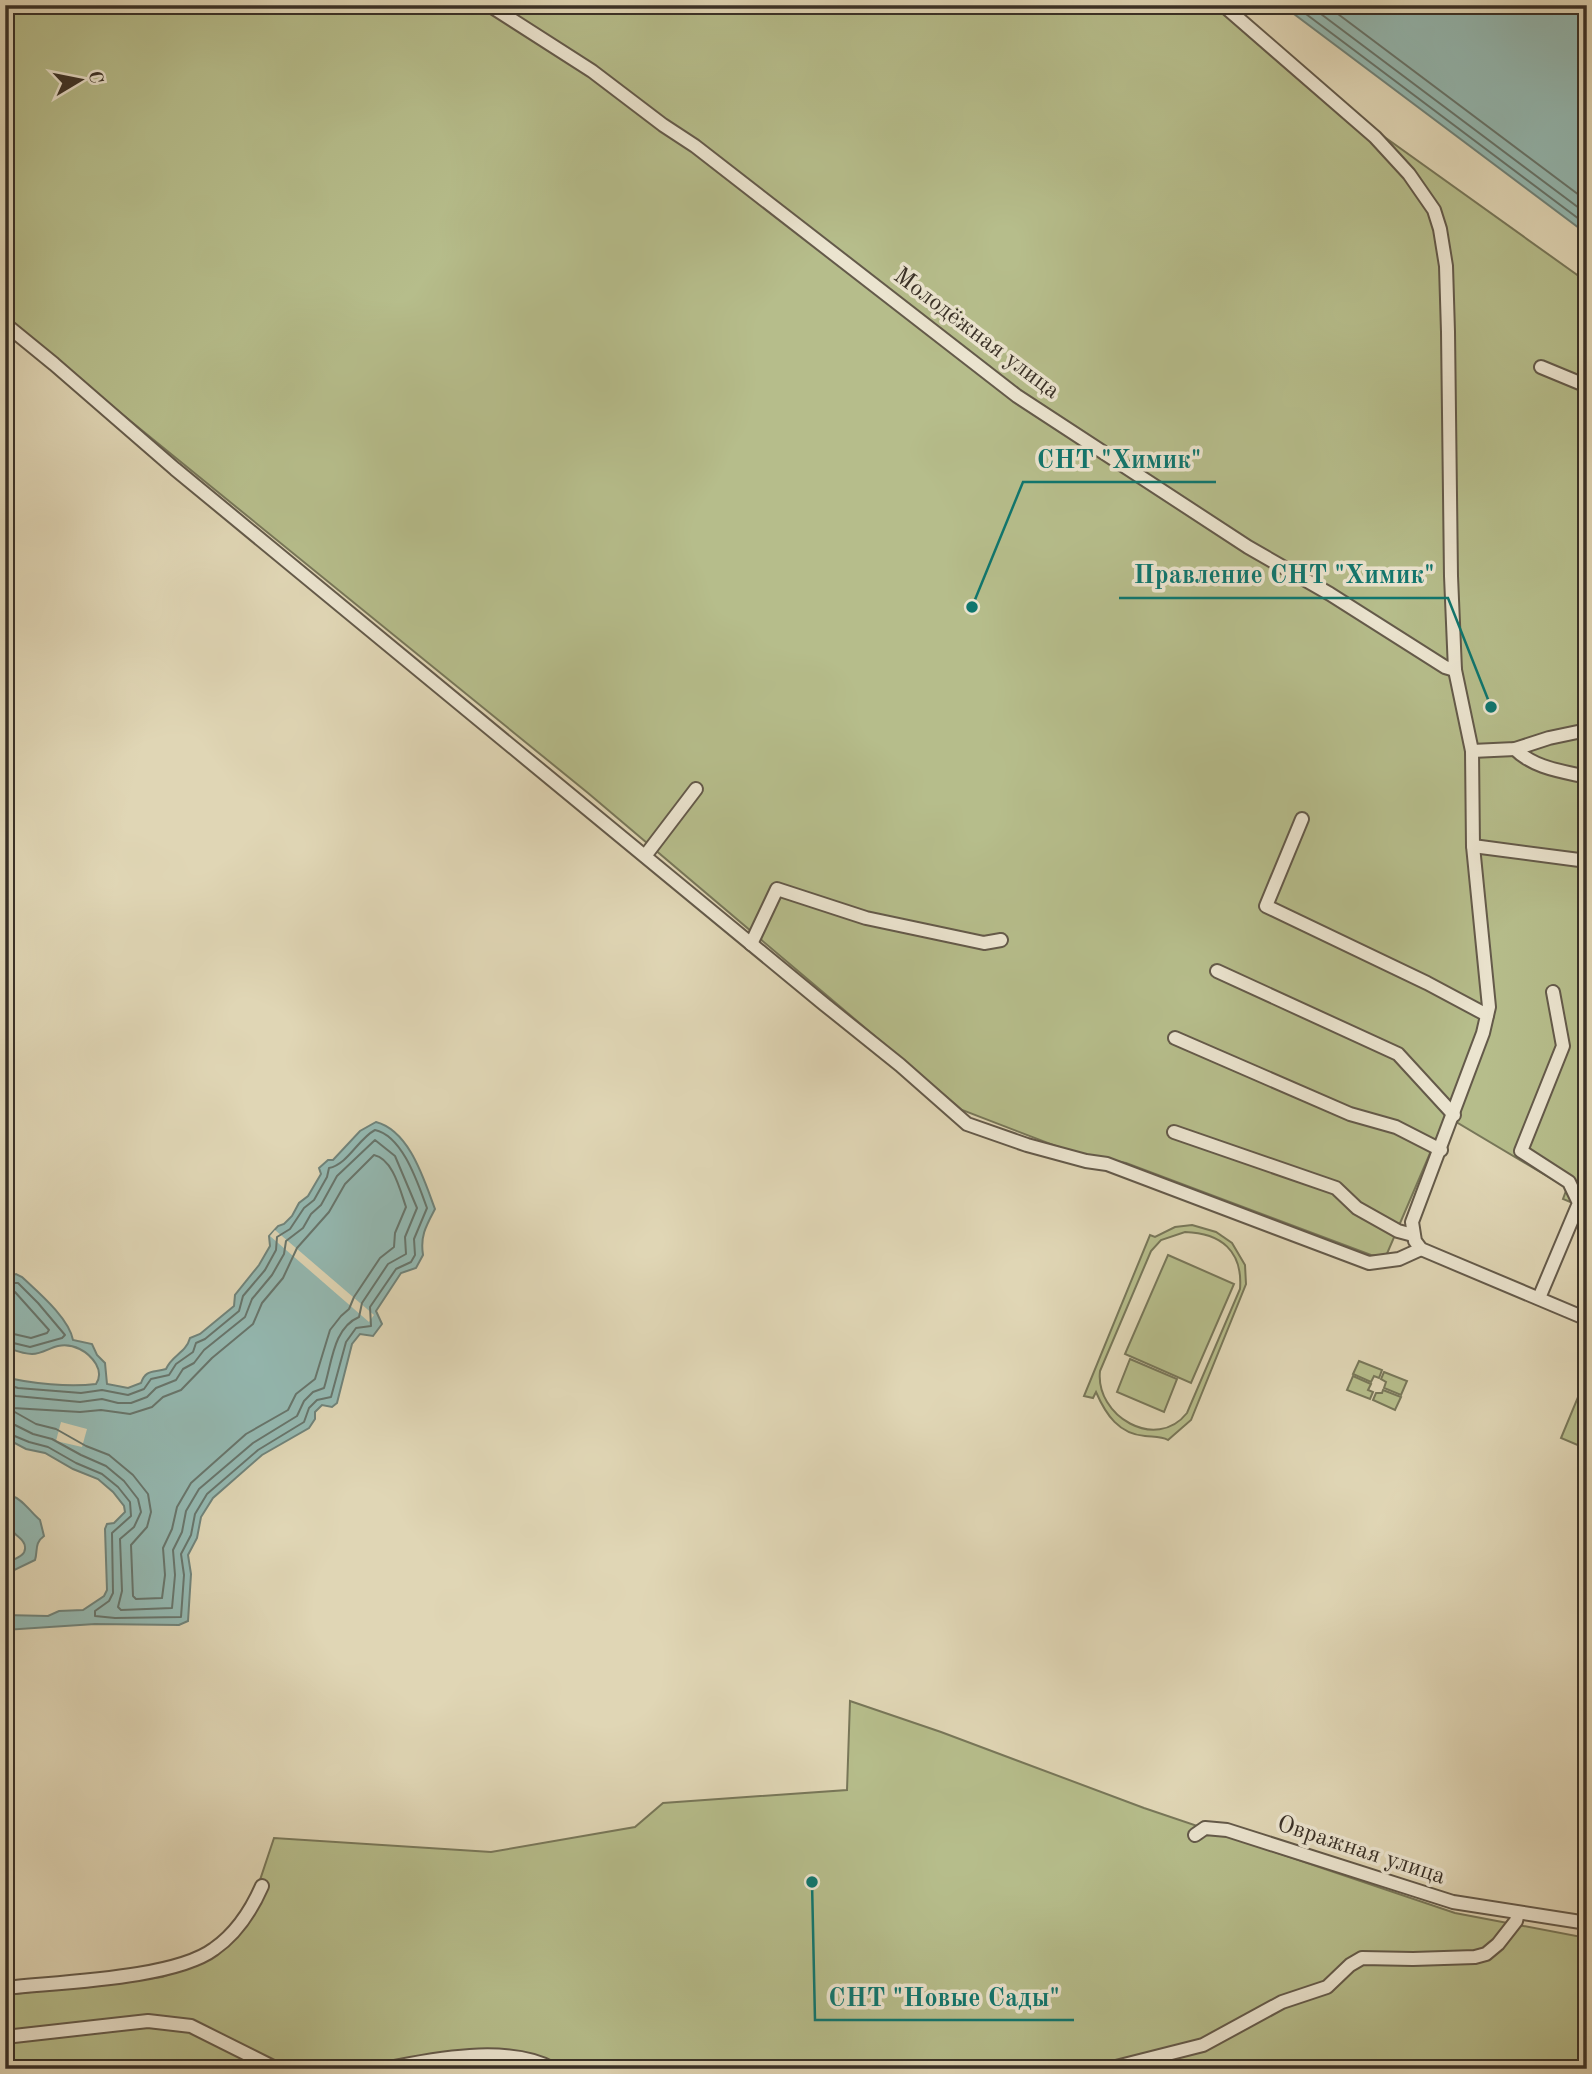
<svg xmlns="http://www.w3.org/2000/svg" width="1592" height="2074" font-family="'Old Standard TT',serif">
	<rect width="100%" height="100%" fill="#e0d6b5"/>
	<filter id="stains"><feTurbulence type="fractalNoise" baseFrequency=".00286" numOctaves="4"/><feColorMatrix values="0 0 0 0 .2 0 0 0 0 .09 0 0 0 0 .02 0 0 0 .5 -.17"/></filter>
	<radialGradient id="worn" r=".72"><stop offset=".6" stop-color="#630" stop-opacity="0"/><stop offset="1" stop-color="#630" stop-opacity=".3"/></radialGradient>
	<g fill="#b6bd8b" stroke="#787759" stroke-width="2" fill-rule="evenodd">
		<polygon points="5,5 1219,5 1316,88 1587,282 1587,1209 1563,1199 1567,1188 1446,1116 1386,1256 1371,1255 1126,1163 1074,1153 962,1110 588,793 5,319"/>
		<path d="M1192 1225 1216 1232 1232 1243 1245 1265 1246 1284 1191 1420 1168 1440C1161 1436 1153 1437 1145 1436 1119 1434 1106 1415 1096 1392L1093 1398 1084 1396 1150 1235 1155 1237 1175 1227ZM1185 1232C1221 1233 1243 1251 1240 1289L1187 1413C1156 1452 1095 1416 1100 1371L1151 1251 1161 1240Z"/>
		<polygon points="1168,1255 1234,1284 1191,1383 1125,1354"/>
		<polygon points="1130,1359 1177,1379 1164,1412 1117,1392"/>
		<polygon points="1359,1361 1382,1370 1379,1378 1374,1376 1371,1382 1353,1374"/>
		<polygon points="1384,1372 1407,1381 1401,1395 1384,1388 1386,1382 1381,1379"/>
		<polygon points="1353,1376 1371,1384 1368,1390 1373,1392 1370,1399 1347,1390"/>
		<polygon points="1583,1385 1587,1387 1587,1449 1561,1438"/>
		<polygon points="1383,1390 1401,1397 1395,1410 1373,1400 1376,1393 1382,1393"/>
		<polygon points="850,1701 941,1732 1144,1808 1455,1913 1587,1938 1587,2069 5,2069 5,1995 162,1977 209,1960 246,1922 274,1838 491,1852 635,1827 663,1803 847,1790"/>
	</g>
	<g fill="#94b9b2" stroke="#70837a" stroke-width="2">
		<polygon points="1282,5 1587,5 1587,234"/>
		<path d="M376 1122C410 1131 424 1180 435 1209 426 1226 420 1236 423 1255L416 1268 401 1273 376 1311 382 1324 373 1336 360 1334 352 1344 337 1403 332 1407 322 1405 315 1412V1419L309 1428 262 1455 213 1498 201 1517 197 1538 188 1555 191 1574 188 1621 179 1625 95 1624 5 1630V1615L48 1616 59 1611 83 1610 104 1596 107 1590 105 1529 107 1524 114 1523 125 1512 124 1506 113 1492 98 1479 73 1469 45 1453 26 1449 5 1438V1377C31 1384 70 1387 96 1384 100 1378 100 1371 96 1364 88 1351 73 1343 58 1346 49 1348 42 1354 32 1354 23 1354 14 1350 5 1347V1282L7 1277 16 1274 22 1277C38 1292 69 1318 73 1340L92 1344 97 1355 105 1363 107 1384 128 1388 141 1383C146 1369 153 1373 166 1369 172 1355 186 1353 190 1338L200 1334 234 1306 235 1295 259 1265 270 1246 269 1236 278 1226 284 1224 292 1216 299 1203 308 1196 321 1174 319 1168 328 1160H333L360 1131Z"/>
		<path d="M5 1481 12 1496C23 1499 30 1512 40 1520L44 1536C34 1543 38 1551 35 1560L10 1572 5 1579V1552L11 1561C17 1558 26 1555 25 1547 25 1539 15 1536 12 1530 5 1514 5 1498 5 1481Z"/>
	</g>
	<g fill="#e0d6b5">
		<polygon points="275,1230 374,1315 369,1322 270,1236"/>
		<polygon points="61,1422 87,1429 82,1447 56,1441"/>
	</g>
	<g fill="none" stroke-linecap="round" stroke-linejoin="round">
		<g stroke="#67756c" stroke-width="2">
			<polyline points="1294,5 1587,225"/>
			<polyline points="1309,5 1587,214"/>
			<polyline points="1326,5 1587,201"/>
			<polyline points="5,1283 18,1283 38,1303 65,1335 62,1338 30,1347 5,1341"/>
			<polyline points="5,1292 15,1292 49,1330 47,1333 31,1338 5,1332"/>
			<path d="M5 1384 18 1388 81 1393 102 1390 128 1395 144 1389 151 1379 169 1375 176 1364 193 1352 196 1343 205 1339 239 1311 243 1296 265 1270 276 1250 277 1237 290 1229 304 1208 314 1200 327 1177 329 1168C348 1164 358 1139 375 1130 403 1136 418 1184 427 1208L414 1239 415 1255 411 1262 396 1269 370 1307 371 1326 356 1328 346 1342 331 1397 317 1400 309 1408 304 1422 258 1450 207 1494 195 1514 191 1535 181 1554 184 1575 181 1617 115 1618 95 1616V1611L109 1601 113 1593 112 1533 131 1516 130 1502 118 1487 102 1474 76 1463 48 1447 29 1442 5 1432"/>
			<path d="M5 1393 16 1396 80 1402 102 1399 118 1403H131L147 1397 156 1388 176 1380 183 1369 194 1363 204 1350 245 1317 252 1299 272 1275 284 1254 286 1241 303 1228 311 1214 321 1205 337 1176 375 1140 395 1156 417 1208 405 1237 406 1254 388 1264 362 1303 359 1317C333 1328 332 1363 324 1388L313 1392 304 1401 297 1416 253 1443 199 1489 186 1511 182 1532 173 1550 175 1575 172 1608 121 1610 118 1607 122 1591 120 1539 134 1527 141 1512 138 1499 124 1481 106 1466 81 1455 52 1439 33 1434 15 1425 5 1423"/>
			<path d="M5 1404 13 1408 80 1412 101 1410 130 1414 152 1407 163 1397 181 1390 212 1358 253 1324 262 1303 283 1278 297 1248 329 1212 345 1184 374 1155C393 1159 400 1190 406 1207L395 1233 394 1247 380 1258 354 1297 349 1309 341 1316 330 1330 315 1379 296 1394 288 1410 246 1434 191 1483 177 1507 172 1529 163 1548 165 1575 162 1598 136 1599 133 1596 131 1545 147 1527 151 1512 148 1494 133 1475 109 1455 86 1446 56 1429 36 1424 13 1411 5 1413"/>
		</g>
		<defs>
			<g id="minor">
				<polyline points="489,5 592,71 663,125 695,146 1017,396 1248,547 1330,594 1445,667 1455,670"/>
				<polyline points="1223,5 1375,137 1409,174 1434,210 1440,229 1446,266 1448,332 1451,576 1455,670 1472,751 1473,846 1489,1007 1483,1033 1412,1222 1415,1241 1421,1249 1587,1319"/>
				<polyline points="5,324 54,364 175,469 824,1004 900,1065 967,1124 1027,1145 1086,1161 1107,1164 1369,1263 1399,1259 1421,1249"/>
				<polyline points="1541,367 1587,386"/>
				<path d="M1515 749C1534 768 1561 771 1587 777"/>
				<polyline points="1472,751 1515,749 1549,738 1587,730"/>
				<polyline points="1302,819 1266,906 1427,983 1487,1015"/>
				<polyline points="1473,846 1587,861"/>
				<polyline points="645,856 696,789"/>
				<polyline points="751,944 777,889 866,918 984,943 1001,940"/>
				<polyline points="1217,971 1398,1054 1454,1115"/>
				<polyline points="1175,1038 1350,1114 1396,1127 1441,1150"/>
				<polyline points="1174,1132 1336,1188 1357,1208 1398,1231 1413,1235"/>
				<polyline points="1539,1298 1579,1203 1569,1182 1521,1151 1563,1046 1553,992"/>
				<polyline points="1195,1835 1205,1828 1227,1830 1453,1902 1587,1923"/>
				<path d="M5 1988C58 1982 174 1979 214 1949 237 1933 251 1911 262 1886"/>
				<polyline points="5,2037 148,2021 191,2026 277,2069"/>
				<path d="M384 2069C432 2059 509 2044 553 2069"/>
				<polyline points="1108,2069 1203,2045 1282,2002 1327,1987 1350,1965 1362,1958 1413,1959 1475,1957 1486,1954 1498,1944 1516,1921 1518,1913"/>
			</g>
		</defs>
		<use href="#minor" stroke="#645a4a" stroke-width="16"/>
		<use href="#minor" stroke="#ebe4cf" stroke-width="12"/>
	</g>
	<g text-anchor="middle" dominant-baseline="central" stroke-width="7" stroke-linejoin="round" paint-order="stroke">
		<g font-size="24" fill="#3a3127" stroke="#ebe4cf">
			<text transform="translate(976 334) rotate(37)">Молодёжная улица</text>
			<text transform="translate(1361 1851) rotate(18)">Овражная улица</text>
		</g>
	</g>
	<path fill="none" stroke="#0f766e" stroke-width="2.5" d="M972 607L1023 482H1216M1491 707L1448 598H1119M812 1882L815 2020H1074"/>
	<g fill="#0f766e" stroke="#ebe4cf" stroke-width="2.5">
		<circle cx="972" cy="607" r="7"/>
		<circle cx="1491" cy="707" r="7"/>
		<circle cx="812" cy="1882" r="7"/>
	</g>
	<g font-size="26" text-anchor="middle" font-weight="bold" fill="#0f766e" stroke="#ebe4cf" stroke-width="7" stroke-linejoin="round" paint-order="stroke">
		<text x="1119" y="468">СНТ "Химик"</text>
		<text x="1284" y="583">Правление СНТ "Химик"</text>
		<text x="944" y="2006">СНТ "Новые Сады"</text>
	</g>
	<rect width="1592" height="2074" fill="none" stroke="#e0d6b5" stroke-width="28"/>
	<rect x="7" y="7" width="1578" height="2060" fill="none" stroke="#3a3127" stroke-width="3.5"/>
	<rect x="14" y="14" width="1564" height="2046" fill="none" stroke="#3a3127" stroke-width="2"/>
	<g transform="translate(80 80) rotate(80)" stroke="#ebe4cf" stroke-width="5" paint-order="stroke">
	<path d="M0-5L12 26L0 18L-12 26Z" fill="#3a3127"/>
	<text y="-10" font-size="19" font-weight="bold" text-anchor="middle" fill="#3a3127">С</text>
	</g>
	<rect width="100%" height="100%" filter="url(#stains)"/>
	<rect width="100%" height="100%" fill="url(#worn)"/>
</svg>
